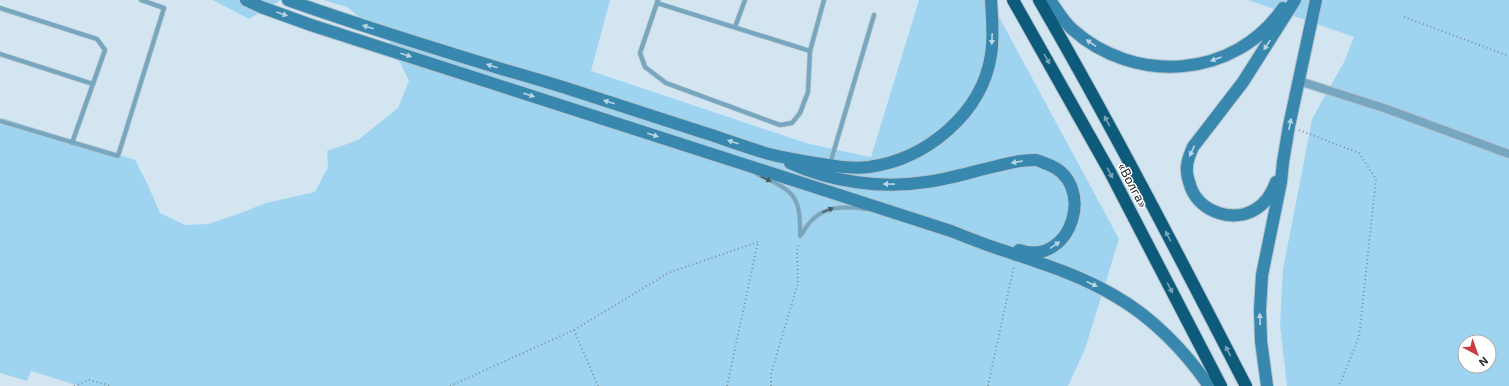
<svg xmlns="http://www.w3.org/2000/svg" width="1509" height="386" font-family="'Exo 2',sans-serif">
	<rect width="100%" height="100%" fill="#d3e5f0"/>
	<g fill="#9fd4f1" fill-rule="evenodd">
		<polygon points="213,0 281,0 249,19"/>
		<polygon points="323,0 610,0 591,71 809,144 871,157 919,0 990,0 1119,239 1085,349 1068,386 79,386 31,371 27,381 0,373 0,126 3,118 135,160 147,183 160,213 185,225 208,224 238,214 266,203 315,192 328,167 327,151 358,140 398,108 409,81 390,42 347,7"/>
		<path d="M1248 0H1509V386H1287L1280 325 1283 269 1302 172 1312 119 1344 62 1354 37ZM1465 342H1489V366H1465Z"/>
	</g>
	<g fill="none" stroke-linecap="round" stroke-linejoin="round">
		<defs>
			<g id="lane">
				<polyline points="658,0 640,53 645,67 666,83 780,125 792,123 800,113 808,92 810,51 824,0"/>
				<polyline points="657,3 810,51"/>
				<polyline points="0,8 97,39 105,50 72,143"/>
				<polyline points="735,27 745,0"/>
				<polyline points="0,54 93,84"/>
				<polyline points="0,121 118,156 164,8 141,0"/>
				<polyline points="830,164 874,15"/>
				<path d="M757 174C793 191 801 194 800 236"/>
				<path d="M802 234C816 207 838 205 866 209"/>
			</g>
			<polyline id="street" points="1299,81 1384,108 1509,154"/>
			<g id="secondary">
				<path d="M246 0 261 7 311 25 951 231C966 237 981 243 996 248 1037 262 1078 274 1115 296 1152 317 1185 351 1209 386"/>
				<path d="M288 0C355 24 424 45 492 66 518 74 544 81 569 89 614 104 660 118 705 133 727 140 748 148 769 154 784 158 800 160 815 163 833 166 851 169 869 167 927 159 982 113 991 55 994 36 992 18 991 0"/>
				<path d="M1050 0C1057 10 1063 21 1072 29 1134 85 1235 79 1283 8"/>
				<path d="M790 163C831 182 882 189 926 182 950 179 974 171 997 166 1009 163 1023 159 1036 160 1040 161 1044 163 1047 164 1098 182 1072 268 1019 250"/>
				<path d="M1276 182C1272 193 1266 203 1256 209 1234 223 1201 213 1191 188 1189 181 1186 175 1187 167 1187 160 1190 154 1193 147L1243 82 1295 0"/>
				<polyline points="1267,386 1261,341 1260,310 1262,275 1281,182 1283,162 1289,126 1316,0"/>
			</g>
			<g id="highway">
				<polyline points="1013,0 1110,172 1221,386"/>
				<path d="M1039 0C1112 126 1179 256 1246 386"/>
			</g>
		</defs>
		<use href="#lane" stroke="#b3c3cd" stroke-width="5.5"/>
		<use href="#street" stroke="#b3c3cd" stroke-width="10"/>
		<use href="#secondary" stroke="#b3c3cd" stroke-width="14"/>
		<use href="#highway" stroke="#b3c3cd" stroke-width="14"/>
		<g stroke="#828f96" stroke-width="2" stroke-dasharray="1 3" stroke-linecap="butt">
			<polyline points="1404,17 1509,56"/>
			<polyline points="1299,130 1359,153 1376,179 1359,337 1339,386"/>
			<polyline points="574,330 598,386"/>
			<polyline points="74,386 89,380 112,386"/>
			<polyline points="450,386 574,330 668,273 758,242"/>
			<polyline points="727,386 758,242"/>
			<polyline points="771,386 771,374 798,283 797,251 799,243"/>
			<polyline points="988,386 1014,266"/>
		</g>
		<use href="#lane" stroke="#76a6c0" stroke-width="4"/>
		<use href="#street" stroke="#76a6c0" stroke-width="8"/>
		<use href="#secondary" stroke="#3787ae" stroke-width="12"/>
		<use href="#highway" stroke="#0e5a7a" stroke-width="12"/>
	</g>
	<defs><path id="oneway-solid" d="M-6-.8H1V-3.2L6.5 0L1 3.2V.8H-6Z"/></defs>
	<g fill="#b9d5e3">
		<use href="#oneway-solid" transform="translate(282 14) rotate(19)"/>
		<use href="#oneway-solid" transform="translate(368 27) rotate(-162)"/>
		<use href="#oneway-solid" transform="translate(992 39) rotate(92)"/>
		<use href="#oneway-solid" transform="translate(1091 43) rotate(-146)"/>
		<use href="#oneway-solid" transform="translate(1267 45) rotate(123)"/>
		<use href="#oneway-solid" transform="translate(406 55) rotate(18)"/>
		<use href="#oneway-solid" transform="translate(1216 59) rotate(160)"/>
		<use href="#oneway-solid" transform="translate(492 66) rotate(-163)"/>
		<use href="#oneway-solid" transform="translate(529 95) rotate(18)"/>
		<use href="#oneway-solid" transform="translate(609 102) rotate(-162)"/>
		<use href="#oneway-solid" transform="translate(1290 124) rotate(-79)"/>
		<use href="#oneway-solid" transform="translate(653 135) rotate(18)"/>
		<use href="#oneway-solid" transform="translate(733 142) rotate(-162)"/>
		<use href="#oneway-solid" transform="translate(1192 151) rotate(115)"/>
		<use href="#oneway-solid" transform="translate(1017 162) rotate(171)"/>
		<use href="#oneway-solid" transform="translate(889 184) rotate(-179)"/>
		<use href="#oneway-solid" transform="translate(1055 245) rotate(-35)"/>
		<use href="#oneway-solid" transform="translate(1092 284) rotate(25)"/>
		<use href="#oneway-solid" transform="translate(1260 319) rotate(-92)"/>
	</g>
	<g fill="#7aa4b6">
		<use href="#oneway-solid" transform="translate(1047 59) rotate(60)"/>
		<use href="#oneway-solid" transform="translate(1107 121) rotate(-118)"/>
		<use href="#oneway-solid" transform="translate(1110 173) rotate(62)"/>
		<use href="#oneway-solid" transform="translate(1168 236) rotate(-117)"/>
		<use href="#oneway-solid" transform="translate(1170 288) rotate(63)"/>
		<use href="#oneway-solid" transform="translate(1228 351) rotate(-117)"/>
	</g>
	<g fill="#445b67">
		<use href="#oneway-solid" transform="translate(766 179) rotate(26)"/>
		<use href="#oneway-solid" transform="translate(828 210) rotate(-22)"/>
	</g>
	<g text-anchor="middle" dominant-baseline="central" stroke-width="3" stroke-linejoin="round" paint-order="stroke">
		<g font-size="13" fill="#22292c" stroke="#fff">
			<text transform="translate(1133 185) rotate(62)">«Волга»</text>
		</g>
	</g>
	<g transform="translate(1477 354) rotate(139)"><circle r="19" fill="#ffffff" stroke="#a7a9ab"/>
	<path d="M0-3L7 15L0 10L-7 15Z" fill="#c93a41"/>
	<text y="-6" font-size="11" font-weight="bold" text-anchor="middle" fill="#22292c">N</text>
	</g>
</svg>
